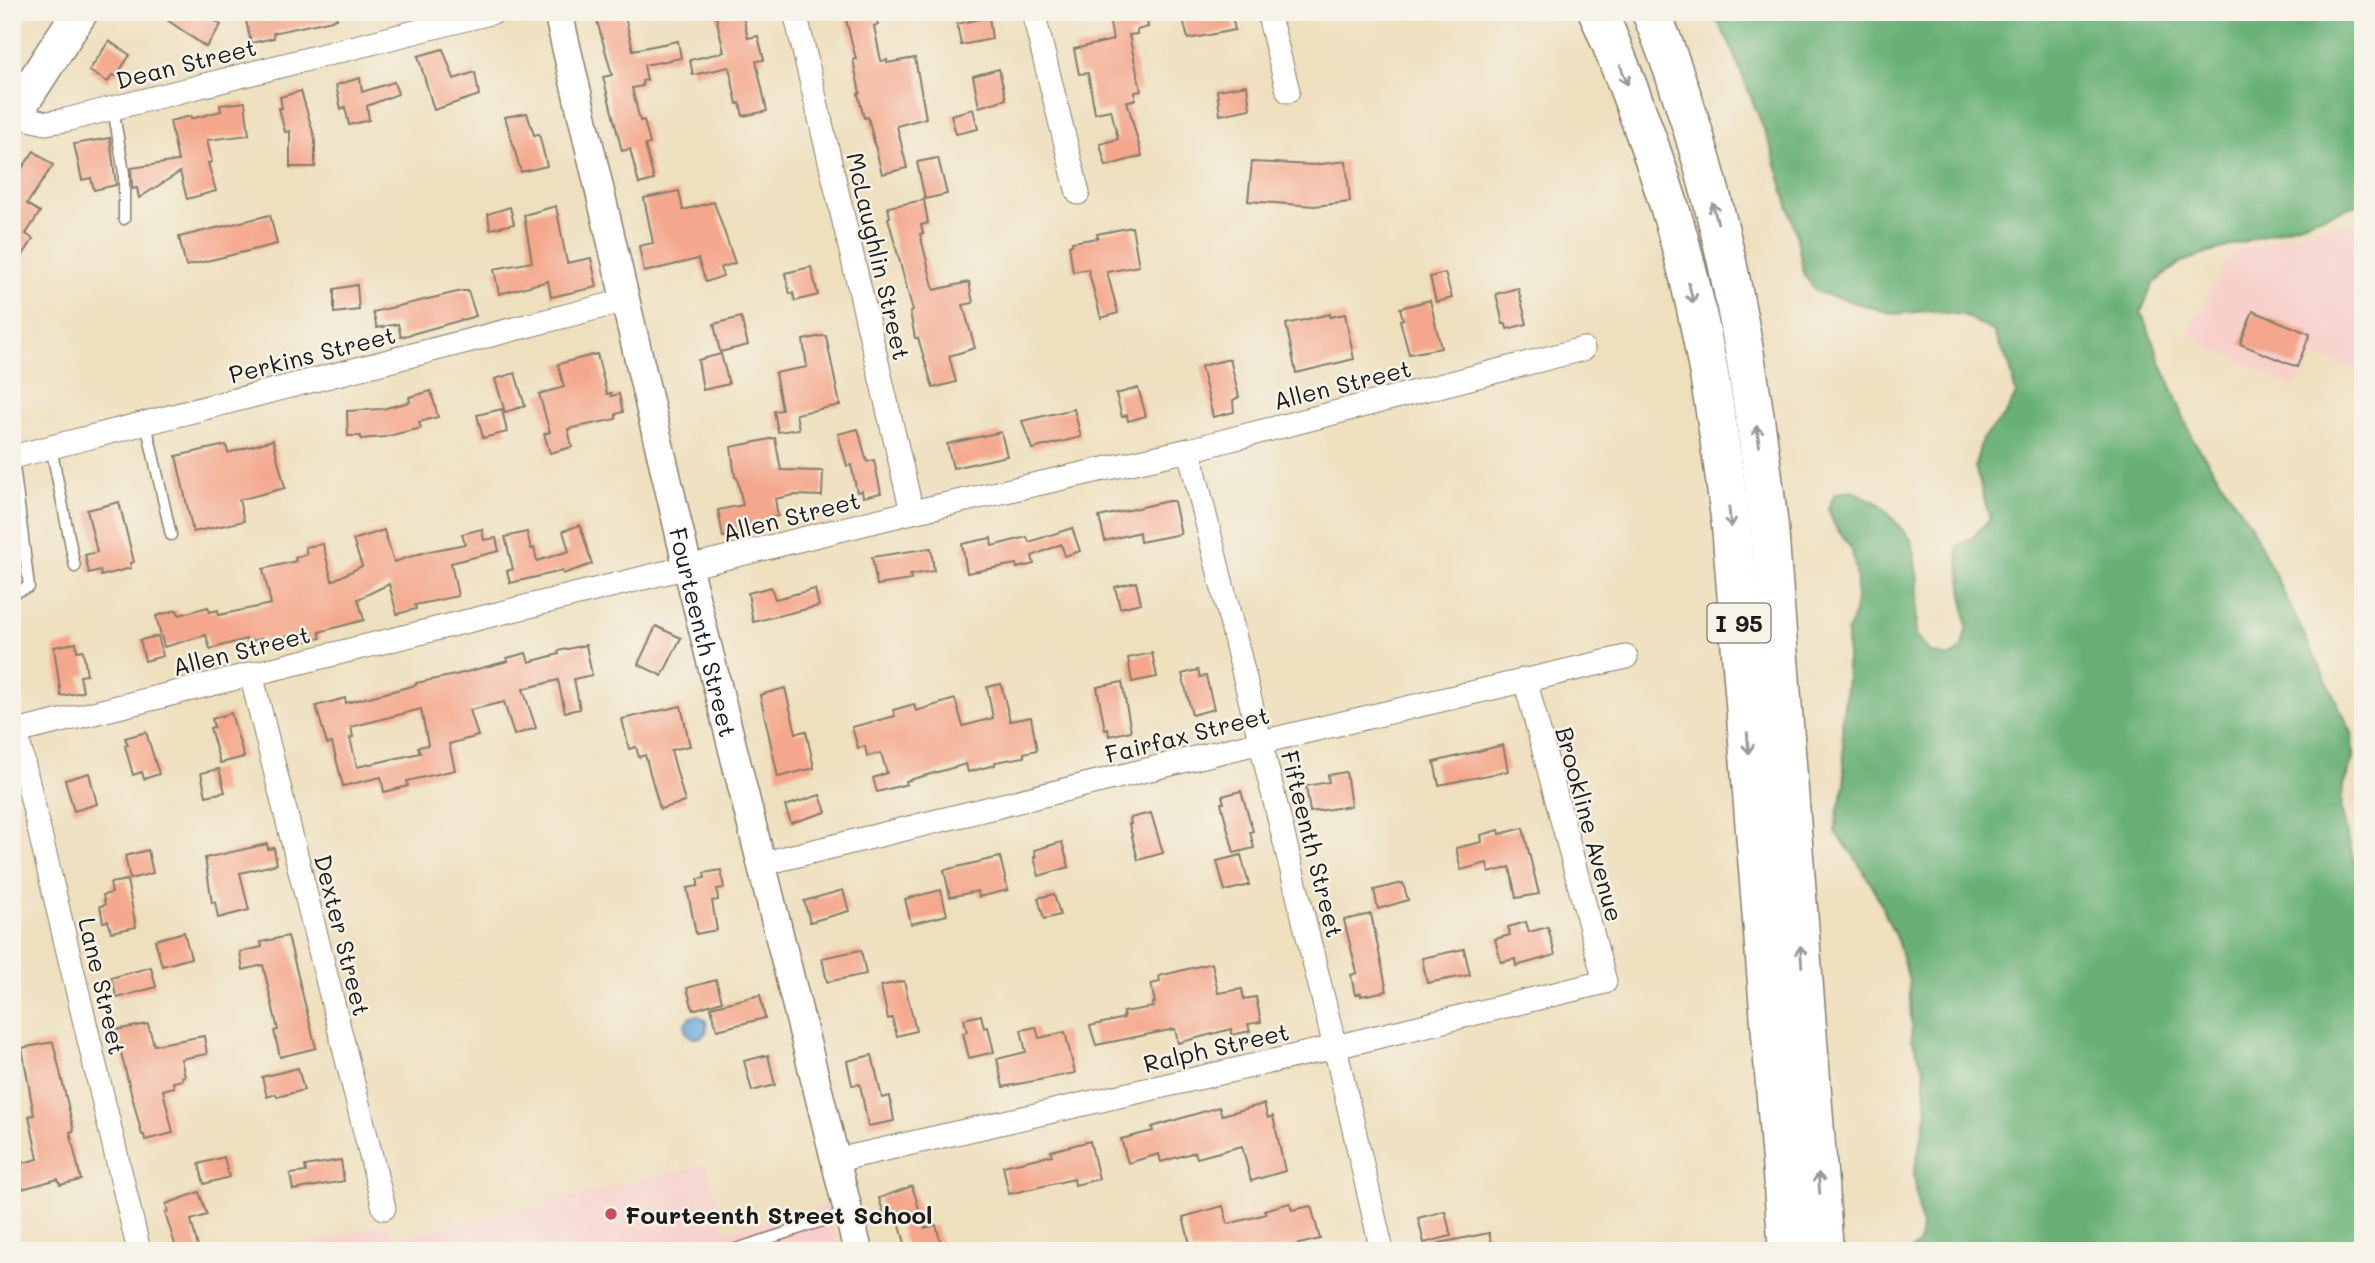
<svg xmlns="http://www.w3.org/2000/svg" width="2375" height="1263" font-family="Mali,sans-serif">
	<rect width="100%" height="100%" fill="#f7f3e8"/>
	<filter id="ink" filterUnits="userSpaceOnUse"><feTurbulence type="fractalNoise" baseFrequency=".0143" numOctaves="2"/><feDisplacementMap in="SourceGraphic" scale="14" xChannelSelector="R" yChannelSelector="G"/><feConvolveMatrix kernelMatrix="1 2 1 2 8 2 1 2 1" color-interpolation-filters="sRGB"/></filter>
	<filter id="wash" filterUnits="userSpaceOnUse"><feTurbulence type="fractalNoise" baseFrequency=".00686" numOctaves="4" result="noise"/><feDisplacementMap in="SourceGraphic" scale="28" xChannelSelector="R" yChannelSelector="G"/><feGaussianBlur stdDeviation="1.57" result="paint"/><feColorMatrix in="noise" values="0 0 0 0 0 0 0 0 0 0 0 0 0 0 0 0 0 1.4 0 .05"/><feComposite in="paint" operator="in"/></filter>
	<g filter="url(#wash)">
		<rect width="100%" height="100%" fill="#eedfbd"/>
		<g fill="#f7d0cc">
			<polygon points="2341,222 2363,230 2363,372 2315,355 2294,387 2187,336 2231,252"/>
			<polygon points="2363,786 2363,859 2351,791"/>
			<polygon points="707,1164 725,1231 828,1205 839,1251 283,1251 389,1222 395,1239"/>
		</g>
		<polygon fill="#68b076" stroke="#426649" stroke-width="2" points="1713,12 2363,12 2363,203 2181,262 2153,284 2141,312 2192,438 2249,522 2352,733 2353,759 2343,786 2341,809 2363,897 2363,1251 1910,1251 1919,1244 1921,1227 1914,1173 1927,1111 1924,1070 1912,1039 1909,980 1897,940 1873,887 1852,853 1835,832 1838,809 1845,785 1842,722 1847,679 1847,633 1855,612 1857,579 1852,550 1834,524 1828,508 1835,494 1851,490 1880,504 1911,540 1918,580 1916,634 1929,652 1949,658 1962,648 1967,626 1957,547 1973,537 1990,519 1975,466 1982,439 2005,415 2016,395 2010,366 1993,332 1963,315 1929,311 1894,314 1817,292 1804,275 1796,233 1771,147 1730,45"/>
		<circle fill="#69a8dc" stroke="#42627c" stroke-width="2" cx="696" cy="1027" r="11"/>
		<g id="blocks">
			<g fill="#f4a78c" fill-rule="evenodd">
				<polygon points="156,12 202,12 221,25 206,47"/>
				<polygon points="244,12 336,12 337,19 273,33 274,38 251,43"/>
				<polygon points="619,12 624,12 633,50 678,41 681,58 644,65 647,80 642,81 643,86 632,88 640,121 644,120 650,144 645,145 654,180 639,184 630,149 622,151 603,77 612,75 596,17"/>
				<polygon points="715,12 742,12 748,38 758,36 764,60 756,61 767,111 743,116 740,103 737,104 729,67 693,75 690,60 724,52"/>
				<polygon points="844,12 874,12 878,25 874,26 881,61 887,60 887,63 915,58 926,118 897,126 907,168 882,174 868,117 864,118 858,94 860,93 853,60 856,59"/>
				<polygon points="1108,12 1146,12 1148,27 1137,30 1137,34 1129,35 1141,91 1135,92 1135,100 1127,101 1142,156 1106,166 1100,144 1118,139 1111,110 1095,113 1088,73 1079,74 1074,49 1113,40"/>
				<polygon points="1213,12 1231,12 1235,30 1188,39 1183,19"/>
				<polygon points="989,17 992,39 961,45 957,24"/>
				<polygon points="109,41 130,55 116,76 112,75 108,82 89,71"/>
				<polygon points="443,49 454,79 475,72 479,95 434,110 418,56"/>
				<polygon points="999,69 1006,99 979,107 973,76"/>
				<polygon points="360,78 362,92 394,82 398,94 367,106 369,120 349,125 345,107 341,109 336,85"/>
				<polygon points="1247,85 1250,109 1220,115 1217,90"/>
				<polygon points="301,91 315,139 315,167 290,167 290,131 285,132 279,108 282,108 280,97"/>
				<polygon points="245,102 249,135 207,140 212,162 208,163 216,191 187,199 180,172 139,198 137,188 132,189 131,168 178,161 170,121 191,116 191,119 221,111 220,105"/>
				<polygon points="973,109 978,129 956,134 951,115"/>
				<polygon points="527,113 534,135 539,134 547,166 521,172 505,117"/>
				<polygon points="110,138 116,185 94,190 91,178 82,180 74,144"/>
				<polygon points="34,151 53,165 27,204 40,212 26,234 33,239 12,273 12,183"/>
				<polygon points="938,158 947,194 925,199 917,162"/>
				<polygon points="1346,161 1350,202 1314,206 1248,201 1252,162 1314,165"/>
				<polygon points="679,191 683,210 714,202 735,263 720,268 723,276 706,282 698,259 644,272 639,246 653,243 644,198"/>
				<polygon points="924,200 928,223 921,225 923,233 920,234 934,290 969,282 973,303 963,305 975,348 949,356 956,382 933,388 918,338 915,338 910,312 913,311 888,218 890,217 888,207"/>
				<polygon points="556,206 567,263 591,258 597,287 551,297 548,281 499,294 494,269 532,262 524,215"/>
				<polygon points="510,207 514,224 490,229 488,214"/>
				<polygon points="270,215 277,244 186,266 179,237"/>
				<polygon points="1132,227 1139,266 1107,272 1118,313 1101,318 1088,269 1073,272 1069,245 1072,245 1072,242 1098,238 1097,234"/>
				<polygon points="811,267 818,295 795,301 793,293 790,294 785,273"/>
				<polygon points="1445,273 1452,298 1436,302 1430,277"/>
				<polygon points="357,285 359,310 334,313 334,289"/>
				<polygon points="1518,288 1527,324 1507,329 1506,324 1503,324 1496,294"/>
				<polygon points="462,291 468,291 476,316 401,337 398,324 377,328 373,312"/>
				<polygon points="1430,300 1441,348 1409,354 1400,320 1403,319 1400,308"/>
				<polygon points="2253,311 2310,334 2297,367 2240,344"/>
				<polygon points="1330,314 1330,317 1345,314 1354,359 1296,373 1286,324"/>
				<polygon points="741,317 748,345 720,352 714,324"/>
				<polygon points="822,336 826,336 840,405 796,414 799,429 778,432 774,411 782,410 775,373 807,367 803,340"/>
				<polygon points="597,354 607,394 611,393 611,396 619,394 623,412 616,414 616,419 568,429 572,447 550,453 544,434 550,432 539,394 564,387 558,364"/>
				<polygon points="721,354 729,384 703,390 698,360"/>
				<polygon points="1230,359 1239,397 1233,400 1234,412 1213,417 1201,366"/>
				<polygon points="515,373 525,406 505,412 495,379"/>
				<polygon points="1138,388 1146,416 1128,421 1127,415 1122,417 1116,394"/>
				<polygon points="431,391 438,417 419,422 421,428 384,437 361,439 361,436 348,436 347,411 382,409 410,402 409,397"/>
				<polygon points="502,409 507,432 483,438 477,415"/>
				<polygon points="1074,409 1081,437 1032,449 1022,421"/>
				<polygon points="858,429 867,462 874,460 881,493 863,497 862,491 857,492 851,465 847,466 838,434"/>
				<polygon points="1001,432 1007,456 953,468 947,444"/>
				<polygon points="775,438 781,470 823,471 822,496 794,495 775,499 778,516 768,518 769,521 753,524 754,531 723,537 718,510 743,505 737,478 735,477 731,447"/>
				<polygon points="273,440 285,488 239,500 244,521 193,532 176,456 226,445 228,453"/>
				<polygon points="1168,501 1174,501 1181,534 1140,542 1139,532 1105,541 1099,517"/>
				<polygon points="119,502 134,562 130,563 131,568 101,576 100,570 89,573 85,555 97,552 87,510"/>
				<polygon points="580,525 592,564 563,574 562,571 510,583 507,571 513,569 505,537 527,532 531,549 534,548 537,561 569,551 563,531"/>
				<polygon points="1072,528 1080,551 1065,556 1061,544 1032,556 1034,564 1017,568 1016,564 967,573 962,544 991,538 992,546 1027,537 1029,542"/>
				<polygon points="482,529 484,540 496,538 499,551 451,563 458,596 415,605 416,609 397,614 389,584 358,599 364,620 319,632 321,638 302,642 301,636 293,638 293,635 265,641 264,638 247,642 246,639 210,649 206,635 164,647 156,616 177,610 179,615 208,607 210,612 218,610 219,615 271,604 263,569 296,561 295,558 307,554 305,547 323,544 332,581 362,566 353,540 384,530 394,562 425,552 465,544 462,534"/>
				<polygon points="931,548 934,571 910,575 911,580 877,585 872,557"/>
				<polygon points="1136,582 1141,603 1120,608 1115,587"/>
				<polygon points="771,587 775,599 815,589 819,606 753,622 748,593"/>
				<polygon points="656,626 681,638 662,676 638,664"/>
				<polygon points="158,636 163,656 145,661 140,640"/>
				<polygon points="76,643 77,651 83,650 87,675 80,676 83,692 61,696 54,647"/>
				<path d="M586 645 592 675 574 679 580 709 565 712 558 680 523 689 536 728 514 735 504 702 470 710 478 736 449 744 455 770 407 781 408 786 384 792 381 777 343 786 332 743 327 744 316 706 345 698 346 703 416 685V683L455 675 508 661 507 658 526 653 529 662 559 654 558 651ZM421 709 428 745 418 747 420 753 357 767 350 738 353 737 351 727Z"/>
				<polygon points="1152,653 1157,677 1132,682 1128,658"/>
				<polygon points="1198,670 1200,677 1206,676 1214,709 1192,715 1182,674"/>
				<polygon points="1122,682 1131,731 1109,736 1108,729 1105,730 1097,687"/>
				<polygon points="1001,684 1010,721 1031,717 1037,750 1024,753 1024,757 995,762 995,765 968,772 966,764 906,781 907,784 877,792 873,778 887,773 881,753 867,756 865,746 858,748 852,727 895,716 893,710 914,704 916,711 955,699 963,726 993,718 987,687"/>
				<polygon points="785,688 796,733 806,731 814,768 778,777 760,695"/>
				<polygon points="681,706 690,746 671,750 685,802 660,809 645,755 639,757 636,747 629,749 622,719"/>
				<polygon points="231,713 244,757 220,763 210,728 214,727 212,719"/>
				<polygon points="146,732 159,774 144,779 142,772 133,775 125,746 128,745 125,738"/>
				<polygon points="1503,745 1508,771 1439,785 1434,762"/>
				<polygon points="219,769 225,792 206,796 201,773"/>
				<polygon points="1346,772 1351,806 1310,812 1306,786 1329,782 1328,775"/>
				<polygon points="89,773 97,804 74,811 65,780"/>
				<polygon points="1241,791 1253,831 1250,832 1254,848 1234,853 1221,803 1224,803 1222,796"/>
				<polygon points="820,795 826,812 791,823 785,806"/>
				<polygon points="1151,813 1163,853 1138,860 1129,824 1131,824 1130,818"/>
				<polygon points="1523,828 1539,894 1516,898 1510,867 1489,873 1487,863 1461,870 1456,848 1482,842 1481,835 1499,830 1500,834"/>
				<polygon points="1062,842 1069,867 1039,876 1034,857 1036,857 1034,850"/>
				<polygon points="267,844 268,849 274,848 277,864 240,873 249,910 218,918 215,902 212,903 205,858"/>
				<polygon points="148,850 153,873 130,879 125,856"/>
				<polygon points="1241,855 1249,885 1225,891 1217,861"/>
				<polygon points="1000,857 1008,890 979,897 978,891 950,897 944,870"/>
				<polygon points="721,870 724,888 717,889 718,900 712,901 717,930 696,934 687,888 698,886 698,879 705,878 704,873"/>
				<polygon points="127,880 136,927 111,932 108,921 103,922 100,906 105,905 103,895 112,893 110,883"/>
				<polygon points="1403,883 1408,900 1378,909 1374,890"/>
				<polygon points="843,890 849,911 810,922 804,901"/>
				<polygon points="941,890 947,915 911,924 905,899"/>
				<polygon points="1054,894 1060,915 1044,919 1038,898"/>
				<polygon points="1371,914 1387,991 1361,996 1361,993 1355,995 1351,975 1357,973 1344,920"/>
				<polygon points="1526,922 1529,932 1548,927 1555,955 1516,966 1515,959 1501,962 1495,939 1510,935 1508,927"/>
				<polygon points="184,932 191,958 162,966 155,940"/>
				<polygon points="288,936 316,1048 280,1057 274,1031 278,1030 263,965 243,970 240,952 262,947 261,942"/>
				<polygon points="1464,949 1470,975 1427,983 1422,958"/>
				<polygon points="861,950 866,974 827,982 822,958"/>
				<polygon points="1212,963 1218,993 1242,989 1244,999 1256,997 1261,1022 1248,1024 1250,1031 1231,1035 1231,1029 1178,1043 1175,1029 1096,1045 1090,1026 1124,1018 1123,1012 1153,1007 1152,1003 1155,1003 1151,984 1160,982 1159,976"/>
				<polygon points="151,967 156,987 117,998 111,978"/>
				<polygon points="716,980 722,1001 693,1010 687,988"/>
				<polygon points="904,981 916,1031 897,1036 892,1018 888,1019 881,986"/>
				<polygon points="760,995 765,1018 717,1030 711,1007"/>
				<polygon points="981,1015 984,1028 988,1027 994,1052 969,1058 963,1033 967,1032 964,1019"/>
				<polygon points="148,1024 154,1045 204,1036 207,1054 181,1059 185,1076 182,1077 183,1080 173,1082 174,1087 163,1090 173,1133 145,1140 144,1135 142,1135 115,1030"/>
				<polygon points="1036,1027 1039,1038 1065,1032 1075,1073 1003,1087 997,1059 1026,1052 1021,1030"/>
				<polygon points="53,1042 74,1131 70,1132 81,1180 60,1185 58,1179 15,1191 12,1166 38,1159 29,1116 34,1115 22,1048"/>
				<polygon points="768,1055 775,1085 752,1091 744,1061"/>
				<polygon points="872,1055 882,1098 890,1096 894,1121 868,1126 860,1084 852,1085 847,1061"/>
				<polygon points="298,1068 304,1090 277,1097 276,1094 267,1097 262,1077"/>
				<polygon points="1264,1104 1268,1118 1273,1116 1285,1171 1251,1181 1242,1146 1197,1158 1195,1152 1161,1162 1159,1154 1128,1163 1121,1139 1153,1131 1152,1127 1219,1107 1222,1115"/>
				<polygon points="1090,1141 1099,1179 1075,1185 1074,1179 1009,1194 1003,1166 1052,1155 1051,1151"/>
				<polygon points="224,1157 229,1177 204,1184 199,1164"/>
				<polygon points="341,1160 344,1181 293,1190 290,1174 306,1172 305,1166"/>
				<polygon points="912,1186 925,1228 936,1225 943,1251 907,1251 898,1218 886,1221 879,1198"/>
				<polygon points="199,1192 207,1215 191,1220 199,1251 177,1251 165,1213 168,1212 166,1204"/>
				<polygon points="1290,1203 1292,1210 1311,1206 1320,1239 1270,1251 1192,1251 1183,1217 1223,1206 1228,1224 1266,1214 1264,1210"/>
				<polygon points="1445,1211 1451,1236 1424,1243 1418,1218"/>
				<polygon points="1489,1233 1493,1249 1440,1251 1439,1243"/>
			</g>
		</g>
	</g>
	<g filter="url(#ink)">
		<use href="#blocks" fill-opacity="0" stroke="#857e6c" stroke-width="2"/>
		<g fill="none" stroke-linecap="round" stroke-linejoin="round">
			<defs>
				<g id="service">
					<polyline points="113,108 124,173 124,219"/>
					<polyline points="146,423 171,535"/>
					<polyline points="51,447 75,567"/>
					<polyline points="12,593 29,587 13,457"/>
					<polyline points="730,1251 847,1213"/>
				</g>
				<g id="minor">
					<polyline points="795,12 912,512"/>
					<polyline points="1033,12 1078,193"/>
					<polyline points="1268,12 1288,91"/>
					<polyline points="12,115 46,123 66,120 494,12"/>
					<polyline points="1189,450 1335,1047 1382,1251"/>
					<polyline points="12,457 624,301"/>
					<polyline points="251,674 384,1208"/>
					<polyline points="16,732 139,1251"/>
					<polyline points="12,733 912,512 1189,450 1583,349"/>
					<polyline points="761,864 1261,742 1626,657"/>
					<polyline points="837,1160 1335,1047 1605,982 1525,679"/>
				</g>
				<g id="tertiary">
					<path id="s1" d="M558 12 688 569 858 1251"/>
				</g>
				<polyline id="primary" points="12,117 80,12"/>
				<g id="motorway">
					<path d="M1598 12C1627 81 1653 151 1674 222 1703 320 1718 423 1731 525L1788 1251"/>
					<path d="M1651 12C1718 176 1749 352 1769 527L1824 1251"/>
				</g>
			</defs>
			<use href="#service" stroke="#857e6c" stroke-width="13"/>
			<use href="#minor" stroke="#857e6c" stroke-width="25"/>
			<use href="#tertiary" stroke="#857e6c" stroke-width="31"/>
			<use href="#primary" stroke="#857e6c" stroke-width="38"/>
			<use href="#motorway" stroke="#857e6c" stroke-width="41"/>
			<use href="#service" stroke="#fff" stroke-width="10"/>
			<use href="#minor" stroke="#fff" stroke-width="23"/>
			<use href="#tertiary" stroke="#fff" stroke-width="28"/>
			<use href="#primary" stroke="#fff" stroke-width="35"/>
			<use href="#motorway" stroke="#fff" stroke-width="38"/>
		</g>
		<defs><path id="oneway-shaft" d="M-6 0H5M1.5-3L5.5 0L1.5 3" fill="none" stroke-width="1.6" stroke-linecap="round" stroke-linejoin="round" transform="scale(1.75)"/></defs>
		<g stroke="#999">
			<use href="#oneway-shaft" transform="translate(1624 75) rotate(69)"/>
			<use href="#oneway-shaft" transform="translate(1715 213) rotate(-105)"/>
			<use href="#oneway-shaft" transform="translate(1691 293) rotate(77)"/>
			<use href="#oneway-shaft" transform="translate(1758 436) rotate(-98)"/>
			<use href="#oneway-shaft" transform="translate(1730 517) rotate(83)"/>
			<use href="#oneway-shaft" transform="translate(1748 743) rotate(86)"/>
			<use href="#oneway-shaft" transform="translate(1801 956) rotate(-94)"/>
			<use href="#oneway-shaft" transform="translate(1819 1183) rotate(-94)"/>
		</g>
	</g>
	<circle fill="#d1495b" stroke="#f7f3e8" stroke-width="2.5" cx="611" cy="1214" r="7"/>
	<g text-anchor="middle" dominant-baseline="central" stroke-width="5" stroke-linejoin="round" paint-order="stroke">
		<rect fill="#f7f3e8" stroke="#5e5c59" stroke-width="2" x="1707.5" y="603.5" width="63" height="39" rx="5"/>
		<g font-size="23" font-weight="bold" fill="#1c1c1c">
			<text x="1739" y="623">I 95</text>
		</g>
		<g font-size="24" fill="#1c1c1c" stroke="#f7f3e8">
			<text transform="translate(186 63) rotate(-14)">Dean Street</text>
			<text transform="translate(879 256) rotate(77)">McLaughlin Street</text>
			<text transform="translate(312 354) rotate(-14)">Perkins Street</text>
			<text transform="translate(1342 384) rotate(-14)">Allen Street</text>
			<text transform="translate(791 516) rotate(-14)">Allen Street</text>
			<text stroke="none"><textPath href="#s1" startOffset="637">Fourteenth Street</textPath></text>
			<text transform="translate(241 650) rotate(-14)">Allen Street</text>
			<text transform="translate(1187 734) rotate(-14)">Fairfax Street</text>
			<text transform="translate(1590 824) rotate(75)">Brookline Avenue</text>
			<text transform="translate(1313 844) rotate(76)">Fifteenth Street</text>
			<text transform="translate(343 935) rotate(76)">Dexter Street</text>
			<text transform="translate(103 986) rotate(77)">Lane Street</text>
			<text transform="translate(1216 1047) rotate(-13)">Ralph Street</text>
		</g>
		<g font-size="24" font-weight="bold" fill="#1c1c1c" stroke="#f7f3e8" text-anchor="start">
			<text x="625" y="1214">Fourteenth Street School</text>
		</g>
	</g>
	<rect width="2375" height="1263" fill="none" stroke="#f7f3e8" stroke-width="42"/>
</svg>
